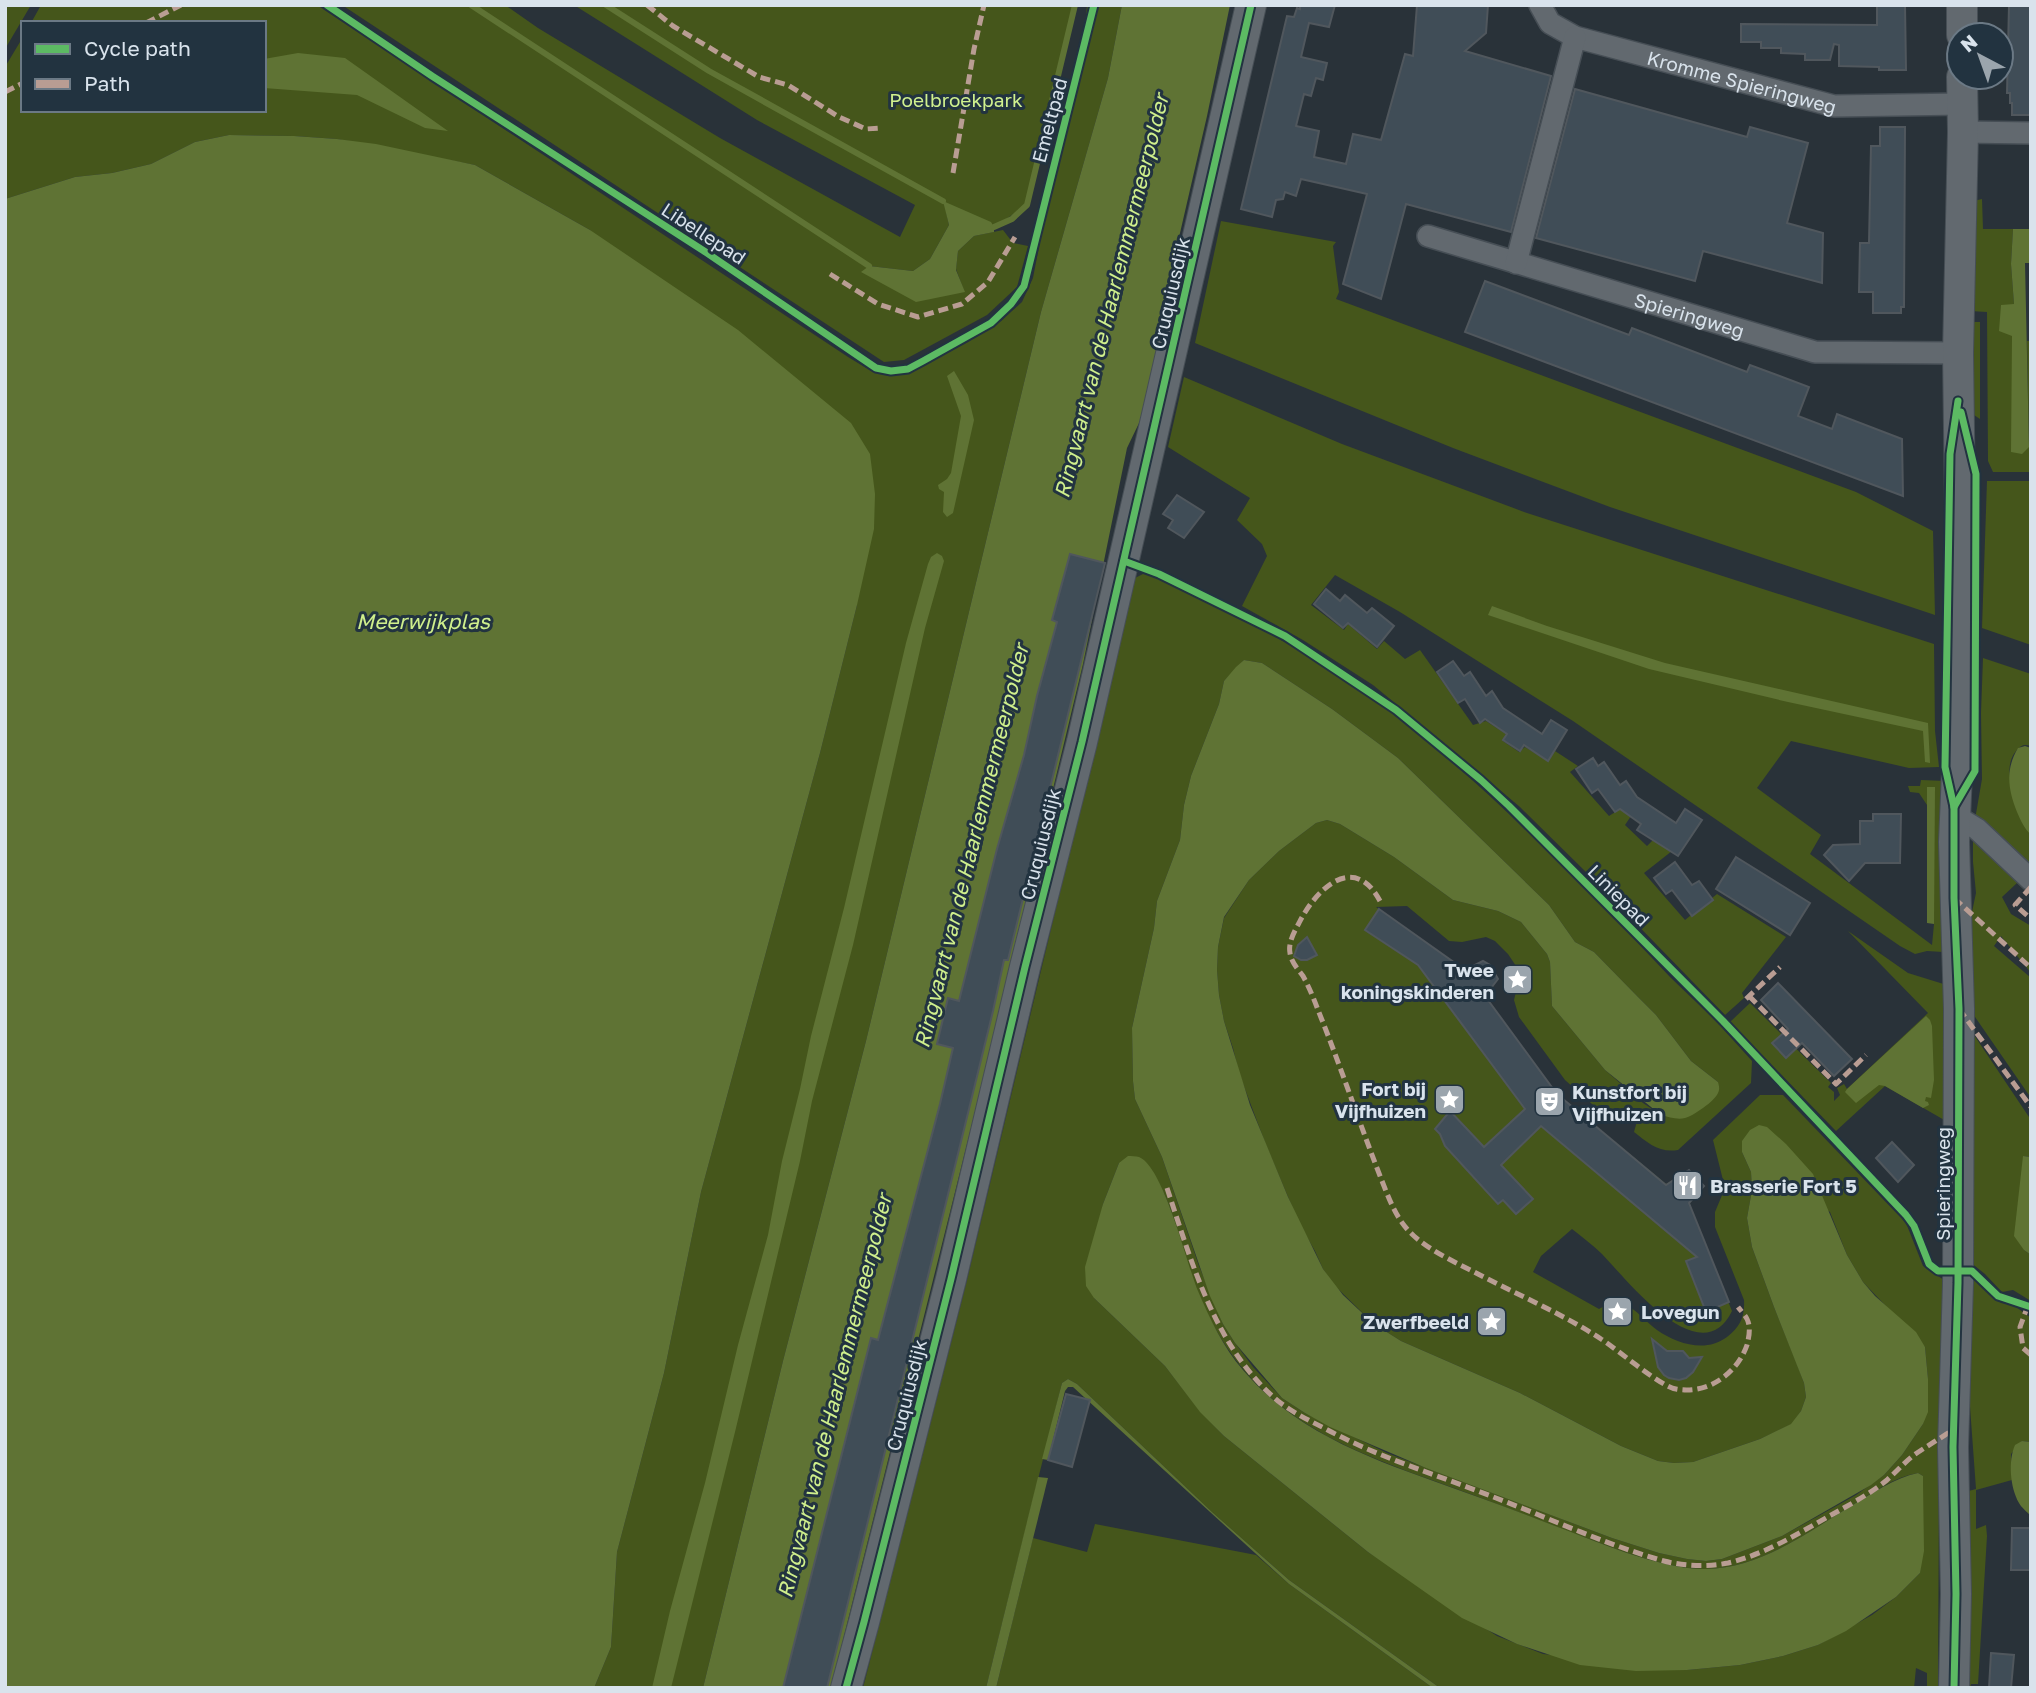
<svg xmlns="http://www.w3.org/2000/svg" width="2036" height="1693" font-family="'Golos Text',sans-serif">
	<rect width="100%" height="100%" fill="#293239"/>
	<g fill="#45561b" fill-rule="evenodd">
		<polygon points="5,5 31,5 5,49"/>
		<polygon points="41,5 317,5 848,357 871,371 883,374 908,373 968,342 1001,321 1022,302 1033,278 1044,221 1079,86 1087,5 1122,5 1108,78 1041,312 866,1041 783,1361 703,1688 594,1688 611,1647 617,1552 664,1373 701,1192 820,753 857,605 590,230 475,165 337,139 294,136 229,135 195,142 151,164 112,173 75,177 5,199 5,67 23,37 23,110 264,110 264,23 31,23"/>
		<polygon points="342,5 505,5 538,28 720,138 900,237 915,205 757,120 574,5 1075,5 1027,205 994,227 944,202 949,225 930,259 913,271 869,266 964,291 956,269 958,251 974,236 1003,230 1013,243 1028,246 1017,287 987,315 904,360 884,362"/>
		<polygon points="1982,199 1983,229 2013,229 2011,264 2014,304 2012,336 2029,446 2027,341 2031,341 2031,472 1993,472 1988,461 1987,312 1970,311 1969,202"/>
		<polygon points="1221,221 1336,242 1333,246 1339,292 1336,299 1856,492 1933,531 1935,615 1610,507 1453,448 1195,343"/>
		<polygon points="1971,322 1980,322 1980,419 1971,413"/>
		<polygon points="1184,377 1342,444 1527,513 1934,644 1935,731 1939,767 1909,768 1791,741 1757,788 1821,835 1810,854 1932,945 1934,924 1927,787 1927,805 1919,793 1910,792 1908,786 1920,786 1921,780 1946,781 1943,952 1927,951 1915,954 1900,946 1573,721 1400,612 1335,575 1311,605 1344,630 1348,624 1377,649 1384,641 1405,659 1420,650 1473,725 1486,721 1506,734 1503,741 1519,752 1525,747 1548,761 1555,751 1578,766 1570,772 1609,816 1623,807 1633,813 1625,825 1647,846 1653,840 1672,851 1644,873 1685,920 1717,894 1786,937 1742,993 1744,998 1725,1015 1587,873 1520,807 1456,753 1373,685 1303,640 1242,606 1267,556 1262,544 1237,520 1250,498 1168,447"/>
		<polygon points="1987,481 2031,481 2031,645 1982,628"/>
		<path d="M1145 573C1245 614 1348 675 1431 744 1516 816 1594 896 1670 977 1685 992 1701 1006 1716 1021 1728 1034 1740 1048 1752 1061L1751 1083 1678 1150C1659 1153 1648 1143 1634 1132 1636 1124 1639 1120 1633 1113L1625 1112 1616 1119 1610 1120 1565 1080 1519 1017 1514 1000 1519 979 1516 966 1508 954 1495 941 1486 937 1462 942 1449 941 1407 906 1376 907 1465 970 1483 961 1490 965 1498 979 1485 996 1554 1090 1563 1099 1666 1184 1687 1172 1703 1186 1689 1204 1732 1311C1701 1375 1627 1280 1602 1254 1593 1245 1582 1237 1572 1229L1541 1256 1533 1272 1599 1309C1607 1305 1615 1298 1623 1303 1636 1309 1646 1322 1657 1330 1677 1344 1706 1353 1727 1337 1740 1327 1745 1317 1744 1300L1715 1227V1212L1725 1188 1713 1140 1760 1095H1783L1906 1223 1923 1266 1944 1280 1939 1486 1938 1688H1927V1673L1916 1668 1914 1688H1440L1289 1580 1212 1512 1077 1384 1068 1379 1062 1383 986 1688H863L966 1284 1135 578ZM1244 660 1262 663 1332 709 1398 758 1549 905 1575 942 1594 952 1638 997 1656 1015 1691 1061 1718 1082 1661 1115 1643 1103 1605 1070 1552 1006 1550 962 1547 954 1521 922 1498 911 1453 900 1394 857 1340 824 1327 820 1316 823 1279 851 1249 880 1224 918 1218 947 1217 970 1219 995 1224 1021 1233 1048 1239 1073 1266 1145 1300 1225 1315 1251 1323 1269 1333 1284 1374 1324 1401 1341 1520 1393 1621 1446 1658 1461 1674 1463 1693 1462 1760 1439 1792 1424 1801 1411 1806 1397 1804 1383 1797 1364 1774 1307 1752 1247 1747 1218 1752 1190 1751 1172 1742 1152 1830 1212 1847 1255 1863 1282 1925 1347 1928 1379 1923 1424 1902 1455 1884 1475 1856 1495 1822 1514 1782 1536 1722 1559 1706 1561 1687 1559 1659 1553 1612 1538 1387 1453 1305 1413 1282 1398 1253 1367 1235 1343 1223 1324 1199 1266 1162 1157 1135 1099 1133 1081 1132 1028 1154 928 1157 901 1180 840 1184 805 1191 776 1219 704 1224 681ZM1144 1161C1169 1190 1177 1232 1189 1268 1197 1292 1208 1318 1222 1340 1281 1434 1376 1459 1473 1495 1525 1514 1576 1535 1627 1553 1653 1561 1678 1569 1706 1569 1760 1568 1807 1533 1851 1506 1872 1493 1894 1477 1918 1473L1923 1476 1920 1573 1896 1597 1872 1615 1818 1645 1783 1656 1740 1665 1687 1670 1543 1654 1497 1636 1368 1552 1224 1436 1200 1411 1165 1366 1094 1298 1103 1204 1119 1163Z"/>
		<path d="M1983 658 2031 674V746C2024 744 2021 745 2016 751 1997 775 2025 809 2030 834 2034 852 2031 877 2031 896L2017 883 2002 897 2011 914 2031 926V973L2001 936 1994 946 2031 978V1098L1973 1014 1969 926 1976 893 1973 862V831L1982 779 1981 713Z"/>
		<polygon points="1848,931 1908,973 1950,986 1946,1121 1885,1086 1836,1131 1730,1022 1750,1003 1831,1083 1828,1087 1834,1092 1834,1101 1840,1095 1837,1088 1844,1084 1847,1089 1928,1013"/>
		<polygon points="1974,1035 2031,1120 2031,1157 2024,1156 2024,1250 2031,1255 2031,1301 2013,1290 2002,1292 1985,1274 1970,1262"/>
		<polygon points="1968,1274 1974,1276 2001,1303 2012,1304 2031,1318 2031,1442 2022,1441 2011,1454 2012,1480 1976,1490 1976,1529 1986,1525 1987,1536 1978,1684 1971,1684 1970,1688 1964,1688 1965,1492 1976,1489 1970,1407 1969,1304 1973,1304 1969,1298"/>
		<polygon points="1095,1524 1256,1555 1289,1584 1433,1688 996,1688 1033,1538 1087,1552"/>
	</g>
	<g fill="#5f7334">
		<polygon points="1122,5 1230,5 1207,116 1177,246 1176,272 1140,421 1127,448 1083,664 986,1068 831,1688 703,1688 783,1361 866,1041 1041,312 1108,78"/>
		<polygon points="298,53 345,58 448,131 425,128 357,95 264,88 264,59"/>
		<polygon points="229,135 294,136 337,139 376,144 475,165 590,230 738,330 851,423 870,454 875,494 874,529 857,605 820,753 701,1192 664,1373 617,1552 611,1647 594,1688 5,1688 5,199 75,177 112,173 151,164 195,142"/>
		<polygon points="943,201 991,222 994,227 994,232 974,236 958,251 956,270 965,292 916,302 861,272 869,266 913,271 930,259 949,225"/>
		<polygon points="2013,229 2031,229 2031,263 2025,263 2029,447 2022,454 2011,452 2012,336 1999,331 2001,305 2014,304 2011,264"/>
		<polygon points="954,371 968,395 974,420 953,513 947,517 943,512 944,492 939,489 938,485 947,479 951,473 961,416 947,376"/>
		<polygon points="937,553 942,556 944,561 925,628 853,945 812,1101 800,1161 735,1432 671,1688 652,1688 670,1611 705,1483 738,1345 768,1235 782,1161 800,1089 811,1036 844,908 906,643 928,564 931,557"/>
		<polygon points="1492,606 1547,626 1665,663 1928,723 1930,763 1925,762 1923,731 1788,702 1649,669 1488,615"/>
		<path d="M1244 660 1262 663 1332 709 1398 758 1549 905 1575 942 1594 952 1638 997 1656 1015 1691 1061 1718 1082C1719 1086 1720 1089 1718 1093 1715 1101 1693 1116 1685 1118 1677 1120 1669 1117 1661 1115L1605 1070 1552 1006 1550 962 1547 954 1521 922 1498 911 1453 900 1394 857 1340 824 1327 820 1316 823 1279 851 1249 880 1224 917 1218 947 1217 970 1219 995 1224 1021 1250 1105 1288 1197 1323 1269 1343 1295 1374 1324 1401 1341 1520 1393 1621 1446 1658 1461 1674 1463 1693 1462 1760 1439 1791 1424 1801 1411 1806 1397 1804 1383 1774 1307 1752 1247 1747 1218 1752 1190 1751 1172 1742 1152V1141L1750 1130 1759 1125 1767 1127 1786 1144 1813 1174 1847 1255 1863 1282 1875 1296 1916 1332 1925 1347 1928 1379V1412L1923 1424 1902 1455 1884 1475 1871 1485 1782 1536 1722 1559 1706 1561 1687 1559 1659 1553 1612 1538 1426 1468 1330 1427 1305 1413 1282 1398 1235 1343 1223 1324 1210 1296 1162 1157 1135 1099 1133 1081 1132 1028 1154 928 1157 901 1180 840 1184 805 1191 776 1219 704 1224 681 1236 667Z"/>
		<path d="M2025 746 2031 748V835C2024 828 2021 821 2017 812 2008 789 2005 770 2018 748Z"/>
		<polygon points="1927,787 1935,787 1934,924 1927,923"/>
		<polygon points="1926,1016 1930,1020 1932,1026 1934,1080 1931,1098 1926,1097 1925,1101 1928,1102 1929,1105 1923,1108 1885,1086 1879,1085 1856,1103 1845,1092 1847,1089"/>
		<path d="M1128 1156C1131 1156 1136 1156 1139 1157 1164 1167 1187 1265 1198 1291 1210 1319 1223 1347 1243 1370 1305 1442 1392 1465 1478 1497 1528 1515 1577 1535 1627 1553 1653 1561 1678 1569 1706 1569 1760 1568 1807 1533 1851 1506 1873 1493 1894 1478 1918 1473L1923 1476V1482L1924 1551 1920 1573 1896 1597 1846 1631 1818 1645 1783 1656 1740 1665 1687 1670 1636 1671 1580 1665 1517 1644 1462 1618 1368 1552 1224 1436 1200 1412 1165 1366 1094 1298 1086 1286 1085 1267 1103 1204 1119 1163Z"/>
		<polygon points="2023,1156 2031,1157 2031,1255 2024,1250 2014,1236"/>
		<polygon points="1068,1379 1077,1384 1212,1512 1289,1580 1440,1688 1433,1688 1289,1584 1073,1387 1068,1387 1065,1391 1048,1460 1042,1459 1062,1383"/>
		<path d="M2022 1441 2031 1442V1516C2027 1512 2021 1507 2019 1503 2010 1487 2008 1461 2015 1445Z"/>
		<polygon points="1038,1477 1048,1478 996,1688 986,1688"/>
	</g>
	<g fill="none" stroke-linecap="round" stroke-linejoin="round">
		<g stroke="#5f7334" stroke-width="6">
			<polyline points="471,5 869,266"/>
			<polyline points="606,5 709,71 943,201"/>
			<polyline points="994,227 1012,219 1027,205 1075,5"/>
		</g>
	</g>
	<g fill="#404d57" stroke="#50575d" stroke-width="2">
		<polygon points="1300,5 1335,5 1329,27 1309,23 1301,57 1327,63 1323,80 1316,78 1311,96 1304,94 1296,126 1319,131 1314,157 1346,164 1353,134 1381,140 1405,54 1413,56 1417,5 1488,5 1486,33 1465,51 1551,76 1511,232 1406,204 1381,299 1343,284 1367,194 1301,179 1296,196 1285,192 1283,199 1276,200 1272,217 1241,209 1287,16 1294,17 1297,8 1300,9"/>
		<polygon points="1877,5 1905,5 1906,70 1879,70 1879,67 1839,66 1839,45 1834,44 1830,60 1805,60 1805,54 1781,53 1781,48 1761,48 1761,42 1741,42 1741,24 1877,25"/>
		<polygon points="2009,5 2031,5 2031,115 2012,115 2012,103 2010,103 2010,93 2007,93"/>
		<polygon points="1575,89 1747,137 1750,127 1808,143 1787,223 1823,233 1822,283 1703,251 1695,281 1536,238"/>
		<polygon points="1880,127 1905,127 1904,307 1901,307 1901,313 1873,313 1873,292 1859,292 1860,243 1869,243 1871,146 1880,146"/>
		<polygon points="1485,281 1629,335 1632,328 1747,372 1750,365 1809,387 1798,416 1832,429 1837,414 1902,439 1903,496 1465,332"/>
		<polygon points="1177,495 1204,512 1184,538 1168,528 1173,520 1163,514"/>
		<polygon points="1070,554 1105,563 1008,960 1004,960 993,1011 827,1688 783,1688 871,1338 878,1340 940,1104 953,1048 937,1044 948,998 959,1001 997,849 1024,755 1037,696 1057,622 1052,620"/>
		<polygon points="1326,589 1340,601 1345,595 1367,613 1372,608 1394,626 1377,647 1348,623 1343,628 1314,604"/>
		<polygon points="1453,661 1464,676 1470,672 1486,696 1492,691 1503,708 1542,734 1551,720 1567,730 1548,761 1524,745 1520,751 1503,740 1507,734 1485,719 1480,723 1465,699 1458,703 1437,672"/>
		<polygon points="1593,758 1598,766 1604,762 1620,785 1626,781 1637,797 1676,823 1685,809 1702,820 1678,856 1637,830 1641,824 1620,809 1615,812 1598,789 1592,793 1576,769"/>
		<polygon points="1873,814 1901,814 1900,863 1865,863 1849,881 1824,855 1833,845 1860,844 1860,821 1873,821"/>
		<polygon points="1736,857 1810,903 1790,935 1716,889"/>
		<polygon points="1675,862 1692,885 1699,881 1713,900 1692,916 1672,890 1666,894 1654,878"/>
		<polygon points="1379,909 1465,970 1483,961 1490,965 1498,979 1485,996 1554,1090 1563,1099 1666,1185 1689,1170 1704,1186 1689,1203 1729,1302 1706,1312 1686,1261 1697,1257 1541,1126 1501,1165 1533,1199 1516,1214 1503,1200 1498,1204 1445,1146 1440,1134 1435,1129 1450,1111 1484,1147 1525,1109 1418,965 1365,930"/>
		<polygon points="1307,937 1317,955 1307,960 1301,960 1294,956 1298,945"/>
		<polygon points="1778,983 1852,1059 1834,1076 1802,1043 1786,1058 1772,1043 1788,1029 1761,1000"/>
		<polygon points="1892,1142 1914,1165 1898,1182 1876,1158"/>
		<polygon points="1652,1339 1667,1351 1683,1351 1689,1358 1702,1357 1693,1372 1686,1378 1679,1380 1669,1378 1664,1375 1658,1367"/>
		<polygon points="1066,1394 1090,1400 1072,1467 1048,1460"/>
		<polygon points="2012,1528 2031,1528 2031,1570 2011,1570"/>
		<polygon points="1991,1653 2014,1655 2011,1688 1989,1688"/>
	</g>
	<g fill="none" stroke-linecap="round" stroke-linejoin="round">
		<defs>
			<g id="street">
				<path id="s1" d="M1540 5 1550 23 1575 37 1834 106 1962 104"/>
				<polyline points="1963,132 2031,133"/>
				<path id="s2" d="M1428 236 1815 352 1958 353"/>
				<polyline points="1516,263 1575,37"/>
				<polyline points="1954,815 1977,829 2031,880"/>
			</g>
			<g id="secondary">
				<polyline points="1962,5 1962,35"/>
				<polyline points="846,1688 864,1622 951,1279 1025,967 1082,742 1251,5"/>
				<polyline points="1954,1688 1956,1594 1953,1447 1958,1283 1959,1009 1954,842 1962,656 1958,353 1963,132 1962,77"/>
			</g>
		</defs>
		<use href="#street" stroke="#464e55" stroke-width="24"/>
		<use href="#secondary" stroke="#464e55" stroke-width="32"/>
		<use href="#street" stroke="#62696f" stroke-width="21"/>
		<use href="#secondary" stroke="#62696f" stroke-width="30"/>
		<g stroke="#b99d93" stroke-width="5" stroke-dasharray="10 5" stroke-linecap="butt">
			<polyline points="647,5 673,26 759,77 788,85 839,117 866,129 880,128"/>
			<polyline points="146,23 181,5"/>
			<polyline points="5,92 23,83"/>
			<polyline points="953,173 974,49 984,5"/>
			<polyline points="830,274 878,304 918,317 962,304 988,282 1015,237"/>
			<polyline points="2031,887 2015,905 2031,919"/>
			<polyline points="1954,898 2031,968"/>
			<path d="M1380 901C1354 852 1316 889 1299 923 1294 932 1288 943 1290 953 1291 962 1298 969 1303 976 1309 987 1314 999 1318 1010 1341 1067 1360 1125 1382 1181 1390 1201 1397 1221 1414 1236 1432 1252 1457 1263 1478 1274 1518 1295 1563 1314 1601 1339 1617 1349 1661 1387 1676 1389 1707 1395 1737 1374 1747 1345 1749 1337 1751 1327 1747 1319 1745 1315 1741 1311 1738 1307"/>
			<polyline points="1749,996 1836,1084 1866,1055"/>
			<polyline points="1746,999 1780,967"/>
			<polyline points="1959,1009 2031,1107"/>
			<path d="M1167 1188C1192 1263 1215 1348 1278 1401 1292 1412 1308 1420 1324 1428 1379 1458 1438 1475 1496 1498 1551 1519 1607 1545 1664 1561 1683 1566 1708 1567 1728 1563 1766 1554 1799 1533 1833 1514 1851 1504 1871 1493 1887 1480 1896 1472 1904 1463 1914 1455 1927 1446 1941 1438 1954 1429"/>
			<polyline points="2028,1305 2020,1327 2023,1348 2031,1355"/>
		</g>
		<defs>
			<g id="cycleway">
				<polyline points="327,5 432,76 704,251 876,368 891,371 908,369 923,361 991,323 1011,304 1024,286 1094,5"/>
				<polyline points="1124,561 1159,574 1285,636 1396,710 1481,780 1509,806 1723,1021 1906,1215 1914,1226 1929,1264 1938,1271 1972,1271 1998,1296 2031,1307"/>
				<polyline points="1954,807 1975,771 1976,474 1961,412"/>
				<polyline points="846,1688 864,1622 951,1279 1025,967 1082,742 1251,5"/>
				<polyline points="1954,1688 1956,1594 1953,1447 1958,1283 1959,1009 1954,898 1954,807 1945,767 1950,454 1958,401"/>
			</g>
		</defs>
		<use href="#cycleway" stroke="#223340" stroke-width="11"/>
		<use href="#cycleway" stroke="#5cba63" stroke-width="7"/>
	</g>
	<defs>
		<symbol id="sight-square" viewBox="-11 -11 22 22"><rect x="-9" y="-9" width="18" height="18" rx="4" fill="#9ba5ad" stroke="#223340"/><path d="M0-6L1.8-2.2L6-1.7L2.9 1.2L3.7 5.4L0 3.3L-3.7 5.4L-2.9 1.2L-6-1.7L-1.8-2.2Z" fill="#fff"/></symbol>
		<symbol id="theatre-square" viewBox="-11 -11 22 22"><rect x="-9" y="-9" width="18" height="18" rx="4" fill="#9ba5ad" stroke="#223340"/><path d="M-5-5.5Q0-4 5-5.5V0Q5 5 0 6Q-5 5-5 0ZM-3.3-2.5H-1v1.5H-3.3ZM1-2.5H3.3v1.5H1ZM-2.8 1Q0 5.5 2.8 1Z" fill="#fff"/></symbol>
		<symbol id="restaurant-square" viewBox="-11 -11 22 22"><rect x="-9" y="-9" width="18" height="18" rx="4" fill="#9ba5ad" stroke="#223340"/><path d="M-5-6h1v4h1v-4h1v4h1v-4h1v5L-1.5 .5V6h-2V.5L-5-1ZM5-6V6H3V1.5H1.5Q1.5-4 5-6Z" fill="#fff"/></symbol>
	</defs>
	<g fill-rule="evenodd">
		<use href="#sight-square" x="1500" y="962" width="35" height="35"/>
		<use href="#sight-square" x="1432" y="1082" width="35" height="35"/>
		<use href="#theatre-square" x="1532" y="1084" width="35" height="35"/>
		<use href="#restaurant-square" x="1670" y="1168" width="35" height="35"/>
		<use href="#sight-square" x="1600" y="1294" width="35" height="35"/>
		<use href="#sight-square" x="1474" y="1304" width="35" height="35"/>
	</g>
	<g text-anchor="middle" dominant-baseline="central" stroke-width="6" stroke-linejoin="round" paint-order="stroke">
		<g font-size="19" fill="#d9e3ec" stroke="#223340">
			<text stroke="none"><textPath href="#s1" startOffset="222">Kromme Spieringweg</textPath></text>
			<text transform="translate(1049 120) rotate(-75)">Emeltpad</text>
			<text transform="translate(704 233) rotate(33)">Libellepad</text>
			<text transform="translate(1170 293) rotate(-77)">Cruquiusdijk</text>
			<text stroke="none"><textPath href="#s2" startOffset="273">Spieringweg</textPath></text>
			<text transform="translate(1040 844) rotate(-76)">Cruquiusdijk</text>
			<text transform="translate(1619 895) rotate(45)">Liniepad</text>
			<text transform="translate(1942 1184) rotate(-90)">Spieringweg</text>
			<text transform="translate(906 1395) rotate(-76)">Cruquiusdijk</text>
		</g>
		<g font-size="19" fill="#d1f18e" stroke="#223340">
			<text x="956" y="99">Poelbroekpark</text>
		</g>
		<g font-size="19" font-weight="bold" fill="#d9e3ec" stroke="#223340" text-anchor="end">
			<text x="1494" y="969">Twee<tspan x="1494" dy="22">koningskinderen</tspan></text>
			<text x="1426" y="1088">Fort bij<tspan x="1426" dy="22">Vijfhuizen</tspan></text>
			<text x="1572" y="1091" text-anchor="start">Kunstfort bij<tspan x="1572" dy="22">Vijfhuizen</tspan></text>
			<text x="1710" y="1185" text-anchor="start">Brasserie Fort 5</text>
			<text x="1641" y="1311" text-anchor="start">Lovegun</text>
			<text x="1469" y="1321">Zwerfbeeld</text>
		</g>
		<g font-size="21" font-style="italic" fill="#cfef8c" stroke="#223340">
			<text transform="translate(1111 296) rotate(-76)">Ringvaart van de Haarlemmermeerpolder</text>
			<text x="423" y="621">Meerwijkplas</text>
			<text transform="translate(971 846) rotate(-76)">Ringvaart van de Haarlemmermeerpolder</text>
			<text transform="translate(834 1396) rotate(-76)">Ringvaart van de Haarlemmermeerpolder</text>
		</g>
	</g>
	<rect width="2036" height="1693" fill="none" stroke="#d9e3ec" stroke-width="14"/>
	<rect x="21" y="21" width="245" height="91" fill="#223340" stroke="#6b7985" stroke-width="2"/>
	<rect x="35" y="44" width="35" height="10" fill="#5cba63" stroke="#6b7985" stroke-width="2"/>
	<text x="84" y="56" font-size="21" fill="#d9e3ec">Cycle path</text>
	<rect x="35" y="79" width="35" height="10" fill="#b99d93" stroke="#6b7985" stroke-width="2"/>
	<text x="84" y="91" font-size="21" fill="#d9e3ec">Path</text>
	<g transform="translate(1980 56) rotate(319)"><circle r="33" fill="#223340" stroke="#6b7985" stroke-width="2"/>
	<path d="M0-5L12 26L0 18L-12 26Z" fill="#9ba5ad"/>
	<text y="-10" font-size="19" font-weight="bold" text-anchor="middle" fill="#d9e3ec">N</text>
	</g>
</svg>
